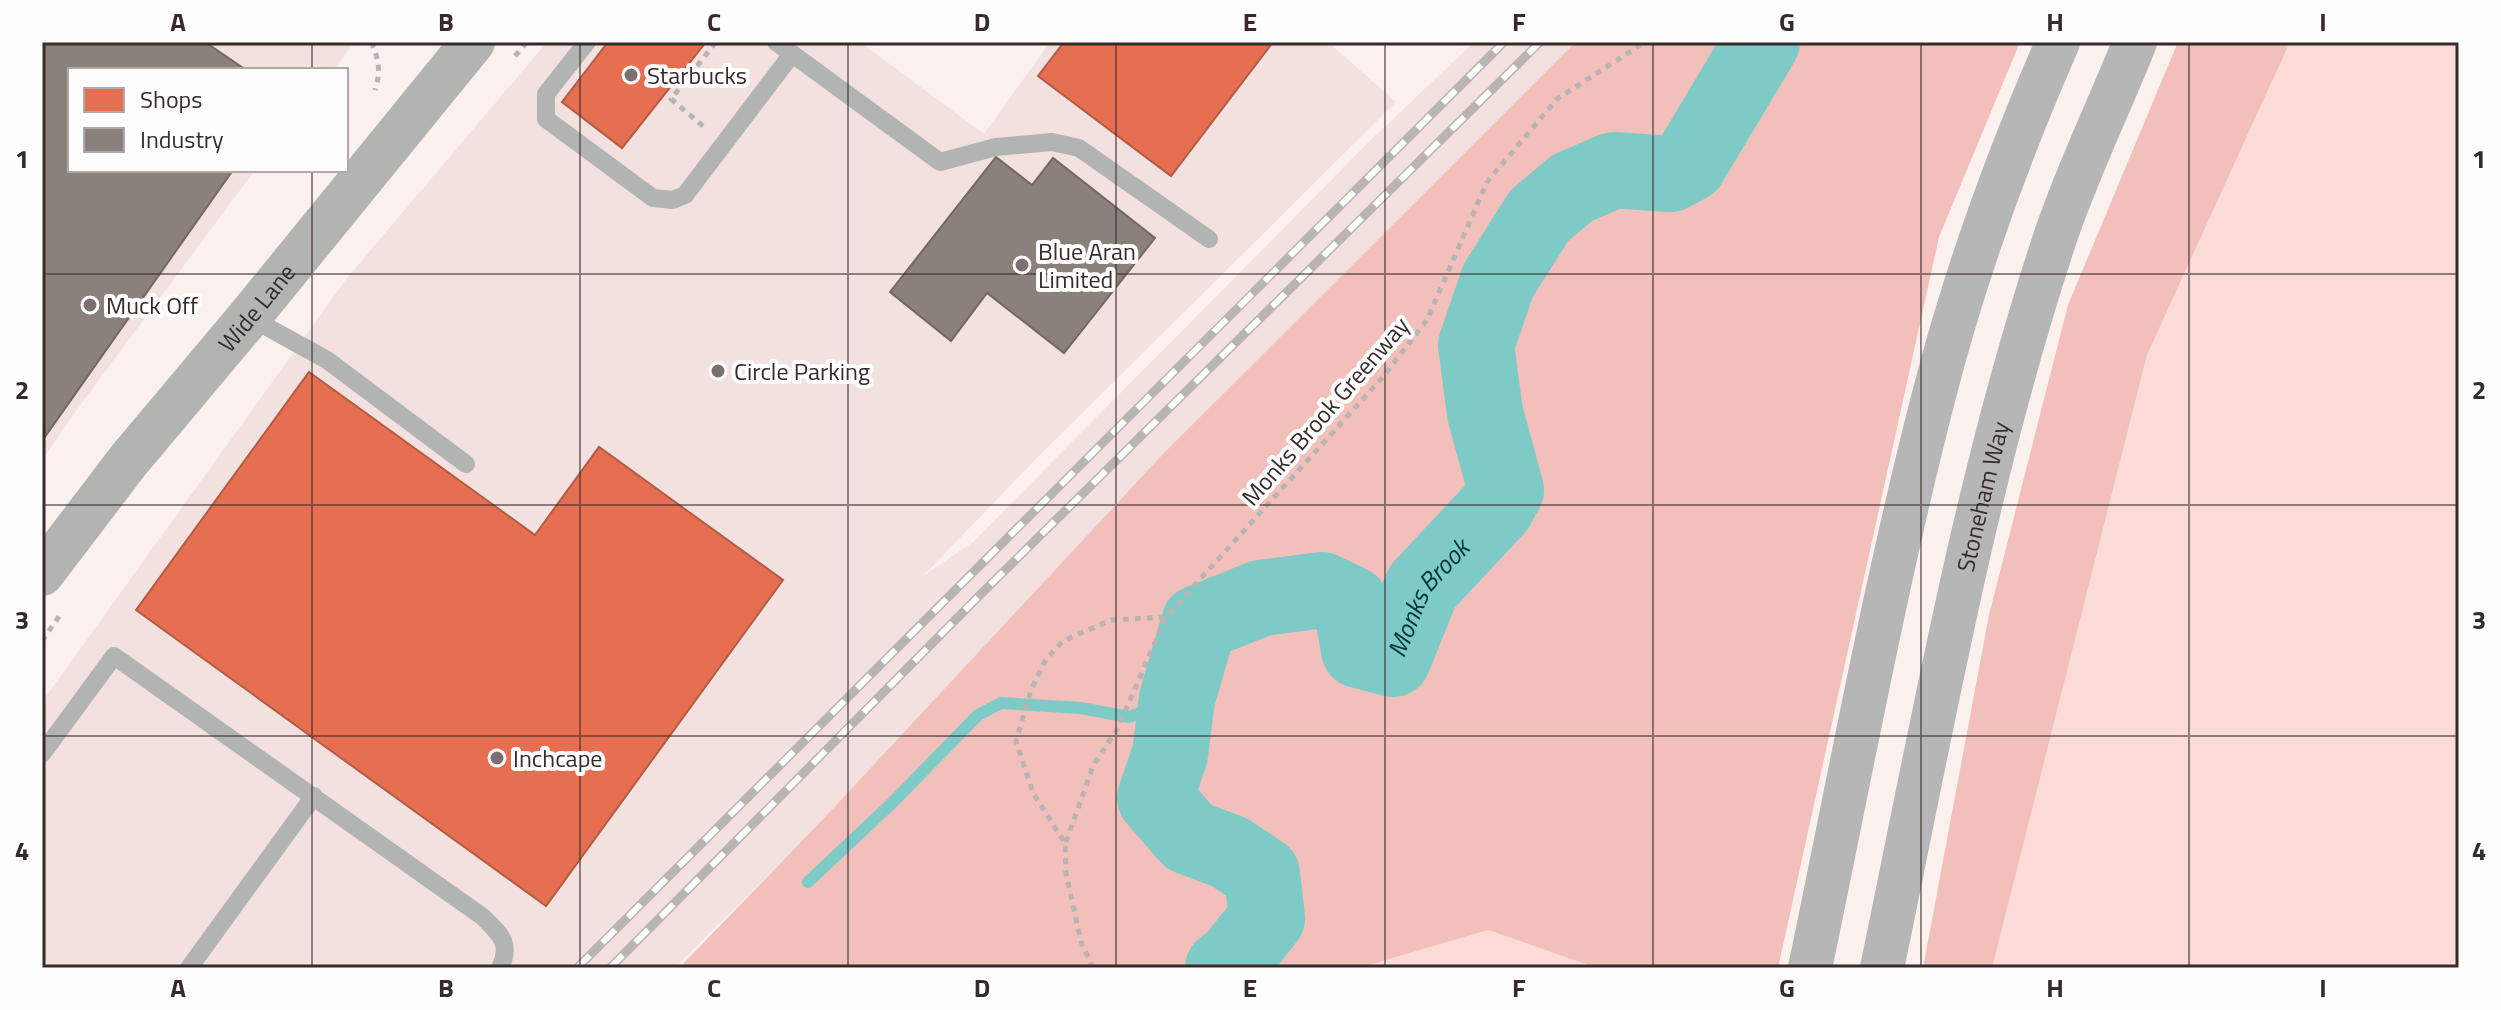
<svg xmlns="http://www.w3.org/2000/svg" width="2501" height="1010" font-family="'Titillium Web',sans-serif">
	<rect width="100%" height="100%" fill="#faf0ee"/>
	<g fill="#f3e1df">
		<polygon points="42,42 355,42 333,70 70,70 70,170 255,170 81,404 42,460"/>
		<polygon points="547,42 860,42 984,134 1050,42 1328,42 1396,102 1035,460 923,576 972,543 1371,140 1474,42 1596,42 1466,176 675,968 42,968 42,702 347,278"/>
	</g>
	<g fill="#fbdbd8">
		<polygon points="2290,42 2459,42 2459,968 1992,968 2147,355"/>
		<polygon points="1488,930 1597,968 1359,968"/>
	</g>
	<g fill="#f2bfbb">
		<polygon points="1576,42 2020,42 1939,237 1778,968 1597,968 1488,930 1359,968 679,968 827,815 1163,454"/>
		<polygon points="2178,42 2290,42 2147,355 1992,968 1923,968 1989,615 2068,305"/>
	</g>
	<g fill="#e76f51" stroke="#b25b45" stroke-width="2">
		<polygon points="608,42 706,42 622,148 562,102"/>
		<polygon points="1064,42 1273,42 1171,176 1038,76"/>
		<polygon points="309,372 535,535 599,447 783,580 546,906 136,610"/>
	</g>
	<g fill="#8a817c" stroke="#716763" stroke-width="2">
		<polygon points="42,42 205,42 246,70 70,70 70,170 233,170 42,441"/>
		<polygon points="996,157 1032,185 1053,158 1155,238 1064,353 987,293 951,341 890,292"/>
	</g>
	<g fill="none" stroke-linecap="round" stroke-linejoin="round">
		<polyline stroke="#7dcac7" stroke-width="12" points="808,882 892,803 978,715 1001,703 1081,708 1129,717 1177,699"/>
		<path stroke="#7dcac7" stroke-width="76" id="s1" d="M1223 968 1234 960 1267 918 1262 874 1229 852 1189 837 1155 798 1170 754 1177 699 1199 623 1261 598 1322 590 1351 604 1359 650 1393 659 1422 587 1496 508 1506 490 1485 413 1476 345 1498 281 1539 216 1572 188 1614 170 1670 174 1689 164 1762 42"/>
		<g stroke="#b8b4b4" stroke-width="5" stroke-dasharray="6 6" stroke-linecap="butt">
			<path d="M371 42C379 59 381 71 375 90"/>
			<polyline points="515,56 527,42"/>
			<polyline points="703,126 671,99 716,42"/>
			<polyline points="42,641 62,612"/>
			<polyline points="1066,842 1093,766 1118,728 1166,617"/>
			<polyline points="1093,968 1081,942 1066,873 1065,843 1033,793 1016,741 1031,690 1046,659 1063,641 1111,620 1166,617 1382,378 1427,320 1487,182 1557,99 1645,42"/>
		</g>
		<g stroke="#b2b4b3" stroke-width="18">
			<polyline points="587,42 546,94 546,119 653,198 673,200 685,195 792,54"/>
			<polyline points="776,42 940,162 996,147 1052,142 1079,148 1209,239"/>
			<polyline points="249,317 327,360 466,464"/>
			<path d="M42 754 114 656 483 917C500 934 512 943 500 968"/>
			<polyline points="189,968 314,796"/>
		</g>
		<path stroke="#b2b4b2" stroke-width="44" id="s2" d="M42 574 128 461 249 317 473 42"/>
		<g stroke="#b7b6b6" stroke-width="44">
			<path d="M1810 968C1850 777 1885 584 1934 395 1965 274 2008 156 2058 42"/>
			<path id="s3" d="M1882 968C1933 724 1976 476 2055 238 2077 172 2109 107 2135 42"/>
		</g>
		<defs>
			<g id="rail">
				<polyline points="577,968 1504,42"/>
				<polyline points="610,968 982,593 1540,42"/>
			</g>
		</defs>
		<use href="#rail" stroke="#b9b4b3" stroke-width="9"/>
		<use href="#rail" stroke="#fefefe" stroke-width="6" stroke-dasharray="18" stroke-linecap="butt"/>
	</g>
	<path fill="none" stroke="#362b2a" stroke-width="2" stroke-opacity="0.55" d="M312 42V70M580 42V968M848 42V968M1116 42V968M1385 42V968M1653 42V968M1921 42V968M2189 42V968M312 170V968M42 274H2459M42 505H2459M42 736H2459"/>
	<g fill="#7b706f" stroke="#fefefe" stroke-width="3">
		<circle cx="631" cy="75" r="8"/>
		<circle cx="1022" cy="265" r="8"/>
		<circle cx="90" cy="305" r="8"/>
		<circle cx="718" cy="371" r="8"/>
		<circle cx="497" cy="758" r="8"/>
	</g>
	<g text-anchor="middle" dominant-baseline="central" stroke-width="8" stroke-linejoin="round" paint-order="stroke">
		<g font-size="24" fill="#362b2a" stroke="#fefefe" text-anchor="start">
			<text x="647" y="75">Starbucks</text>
			<text x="1038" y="251">Blue Aran<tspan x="1038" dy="28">Limited</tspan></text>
			<text x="106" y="305">Muck Off</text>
			<text x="734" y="371">Circle Parking</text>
			<text x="513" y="758">Inchcape</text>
		</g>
		<g font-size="24" fill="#362b2a" stroke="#fefefe">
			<text stroke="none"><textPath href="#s2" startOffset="342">Wide Lane</textPath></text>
			<text transform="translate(1325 411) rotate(-49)">Monks Brook Greenway</text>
			<text stroke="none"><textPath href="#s3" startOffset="482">Stoneham Way</textPath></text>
		</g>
		<g font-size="26" font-style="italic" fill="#003736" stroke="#fefefe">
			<text stroke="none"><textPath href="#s1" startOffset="740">Monks Brook</textPath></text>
		</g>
	</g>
	<rect width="2501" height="1010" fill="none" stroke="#fefefe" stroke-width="88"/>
	<rect x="68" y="68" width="280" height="104" fill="#fefefe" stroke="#aeaaa9" stroke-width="2"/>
	<rect x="84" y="88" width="40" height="24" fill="#e76f51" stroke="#aeaaa9" stroke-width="2"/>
	<text x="140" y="108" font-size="24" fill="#362b2a">Shops</text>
	<rect x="84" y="128" width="40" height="24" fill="#8a817c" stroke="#aeaaa9" stroke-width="2"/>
	<text x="140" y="148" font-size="24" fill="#362b2a">Industry</text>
	<rect x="44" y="44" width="2413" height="922" fill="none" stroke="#362b2a" stroke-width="3"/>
	<g font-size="26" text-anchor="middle" font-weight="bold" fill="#362b2a">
		<text x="178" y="31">A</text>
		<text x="446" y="31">B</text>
		<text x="714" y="31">C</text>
		<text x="982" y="31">D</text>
		<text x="1250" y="31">E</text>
		<text x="1519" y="31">F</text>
		<text x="1787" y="31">G</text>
		<text x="2055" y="31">H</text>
		<text x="2323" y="31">I</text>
		<text x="22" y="168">1</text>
		<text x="2479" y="168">1</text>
		<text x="22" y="399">2</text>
		<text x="2479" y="399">2</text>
		<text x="22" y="629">3</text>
		<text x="2479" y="629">3</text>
		<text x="22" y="860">4</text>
		<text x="2479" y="860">4</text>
		<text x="178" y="997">A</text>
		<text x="446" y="997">B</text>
		<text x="714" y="997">C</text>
		<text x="982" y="997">D</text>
		<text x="1250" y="997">E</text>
		<text x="1519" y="997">F</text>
		<text x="1787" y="997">G</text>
		<text x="2055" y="997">H</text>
		<text x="2323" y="997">I</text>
	</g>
</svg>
